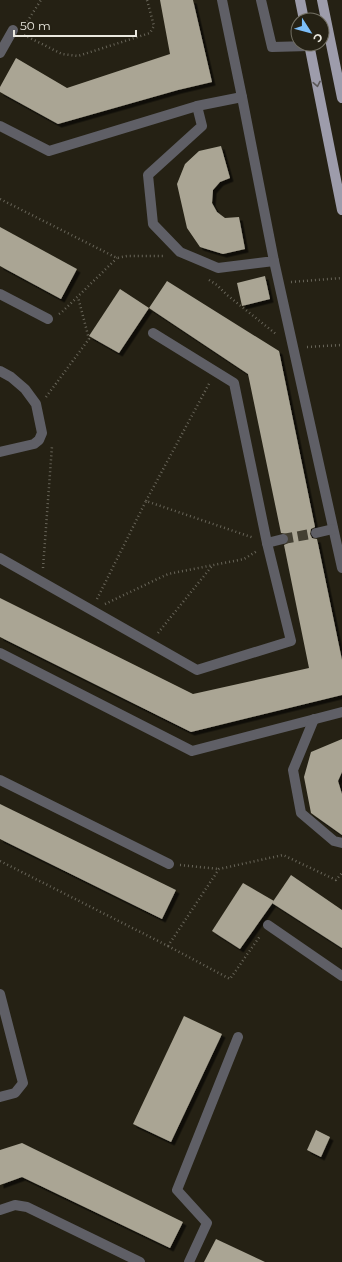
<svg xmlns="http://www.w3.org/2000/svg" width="342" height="1262" font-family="Montserrat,sans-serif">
	<defs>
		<filter id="shadow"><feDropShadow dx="3.5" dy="3.5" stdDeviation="0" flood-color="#0009"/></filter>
	</defs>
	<rect width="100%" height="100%" fill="#252114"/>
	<g fill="#aaa594" filter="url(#shadow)">
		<polygon points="160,0 193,0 212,82 178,90 58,124 0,92 0,87 16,58 67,88 170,54"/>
		<polygon points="221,146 230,178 220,182 213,190 212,203 217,212 225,218 239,217 245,249 223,254 200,247 187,228 177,184 185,164 199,151"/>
		<polygon points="0,227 77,269 61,299 0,266"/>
		<polygon points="265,276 270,299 242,306 237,283"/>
		<polygon points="167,281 279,351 315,527 311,529 310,534 312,538 317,539 342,660 342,695 191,732 0,637 0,598 193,694 309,668 284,545 288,543 289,538 287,534 281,533 248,374 149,308"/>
		<polygon points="120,289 149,308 119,353 89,336"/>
		<polygon points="342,739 342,772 338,781 342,794 342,835 311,813 304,777 311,752"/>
		<polygon points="0,804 176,890 162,919 0,839"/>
		<polygon points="291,875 342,910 342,948 272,903"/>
		<polygon points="243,883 274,901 240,949 212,931"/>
		<polygon points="184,1016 222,1034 171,1142 133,1124"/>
		<polygon points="316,1130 330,1137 321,1157 307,1150"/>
		<polygon points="22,1143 183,1222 170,1248 22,1177 0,1185 0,1150"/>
		<polygon points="216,1239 265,1262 204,1262"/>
	</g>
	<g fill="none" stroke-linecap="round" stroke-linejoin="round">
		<polyline stroke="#433f32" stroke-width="10" stroke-dasharray="10 5" stroke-linecap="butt" points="283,539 316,533"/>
		<g stroke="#686559" stroke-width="2.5" stroke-dasharray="1 3" stroke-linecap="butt">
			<polyline points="25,25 41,0"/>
			<polyline points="24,35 62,54 78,56 150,33 154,26 147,0"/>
			<polyline points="0,199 117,258 127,256 165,256"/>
			<polyline points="209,280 217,285 227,295 276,334"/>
			<polyline points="291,282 342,278"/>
			<polyline points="59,314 62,312 117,258"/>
			<polyline points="307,347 342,345"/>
			<polyline points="46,397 89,339 78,297"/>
			<polyline points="146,501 210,382"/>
			<polyline points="43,568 52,446"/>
			<polyline points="97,599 146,501 254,538"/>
			<polyline points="105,604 168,574 244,559 257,551"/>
			<polyline points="158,633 212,566"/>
			<polyline points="0,861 168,946 219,869 283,855 336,880 342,873"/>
			<polyline points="180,865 219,869"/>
			<polyline points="168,946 230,979 260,936"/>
		</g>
		<g stroke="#5f5f66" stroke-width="10">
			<polyline points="261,0 272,47 309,46"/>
			<polyline points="0,53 13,30"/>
			<polyline points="197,106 202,126 148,175 153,224 180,252 218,268 274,261 242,97"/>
			<polyline points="0,126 49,151 197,106 242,97 222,0"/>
			<polyline points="274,261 342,568"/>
			<polyline points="0,294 48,319"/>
			<polyline points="0,371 11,377 25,389 36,404 42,433 39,440 34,444 0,452"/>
			<polyline points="316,533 333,529"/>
			<polyline points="267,543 283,539"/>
			<polyline points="0,558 197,670 291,641 267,543 234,383 153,333"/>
			<polyline points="0,653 192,751 342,712"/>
			<polyline points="314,719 293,770 301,813 334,841 342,843"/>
			<polyline points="0,780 169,864"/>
			<polyline points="268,925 342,976"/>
			<polyline points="0,994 23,1083 15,1093 0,1097"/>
			<polyline points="0,1210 15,1205 27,1207 140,1262"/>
			<polyline points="189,1262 207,1223 177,1190 238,1037"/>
		</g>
		<g stroke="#9d9cab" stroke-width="10">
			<polyline points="300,0 304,20"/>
			<polyline points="322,0 342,98"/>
			<polyline points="309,44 342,210"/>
		</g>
	</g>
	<defs><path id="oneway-chevron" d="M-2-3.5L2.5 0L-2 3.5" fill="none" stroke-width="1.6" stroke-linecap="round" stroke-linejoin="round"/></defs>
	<use stroke="#5b5858" href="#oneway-chevron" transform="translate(317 84) rotate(79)"/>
	<g transform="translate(310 32) rotate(126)"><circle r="19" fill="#252114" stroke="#747165"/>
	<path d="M0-3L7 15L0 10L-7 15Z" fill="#7cbef9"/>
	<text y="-6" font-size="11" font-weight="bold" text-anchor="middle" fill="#eae8df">С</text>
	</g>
	<path d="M14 30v6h122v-6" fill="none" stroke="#eae8df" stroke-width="2"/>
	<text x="20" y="30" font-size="12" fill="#eae8df" stroke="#252114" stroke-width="3" paint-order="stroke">50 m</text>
</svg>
